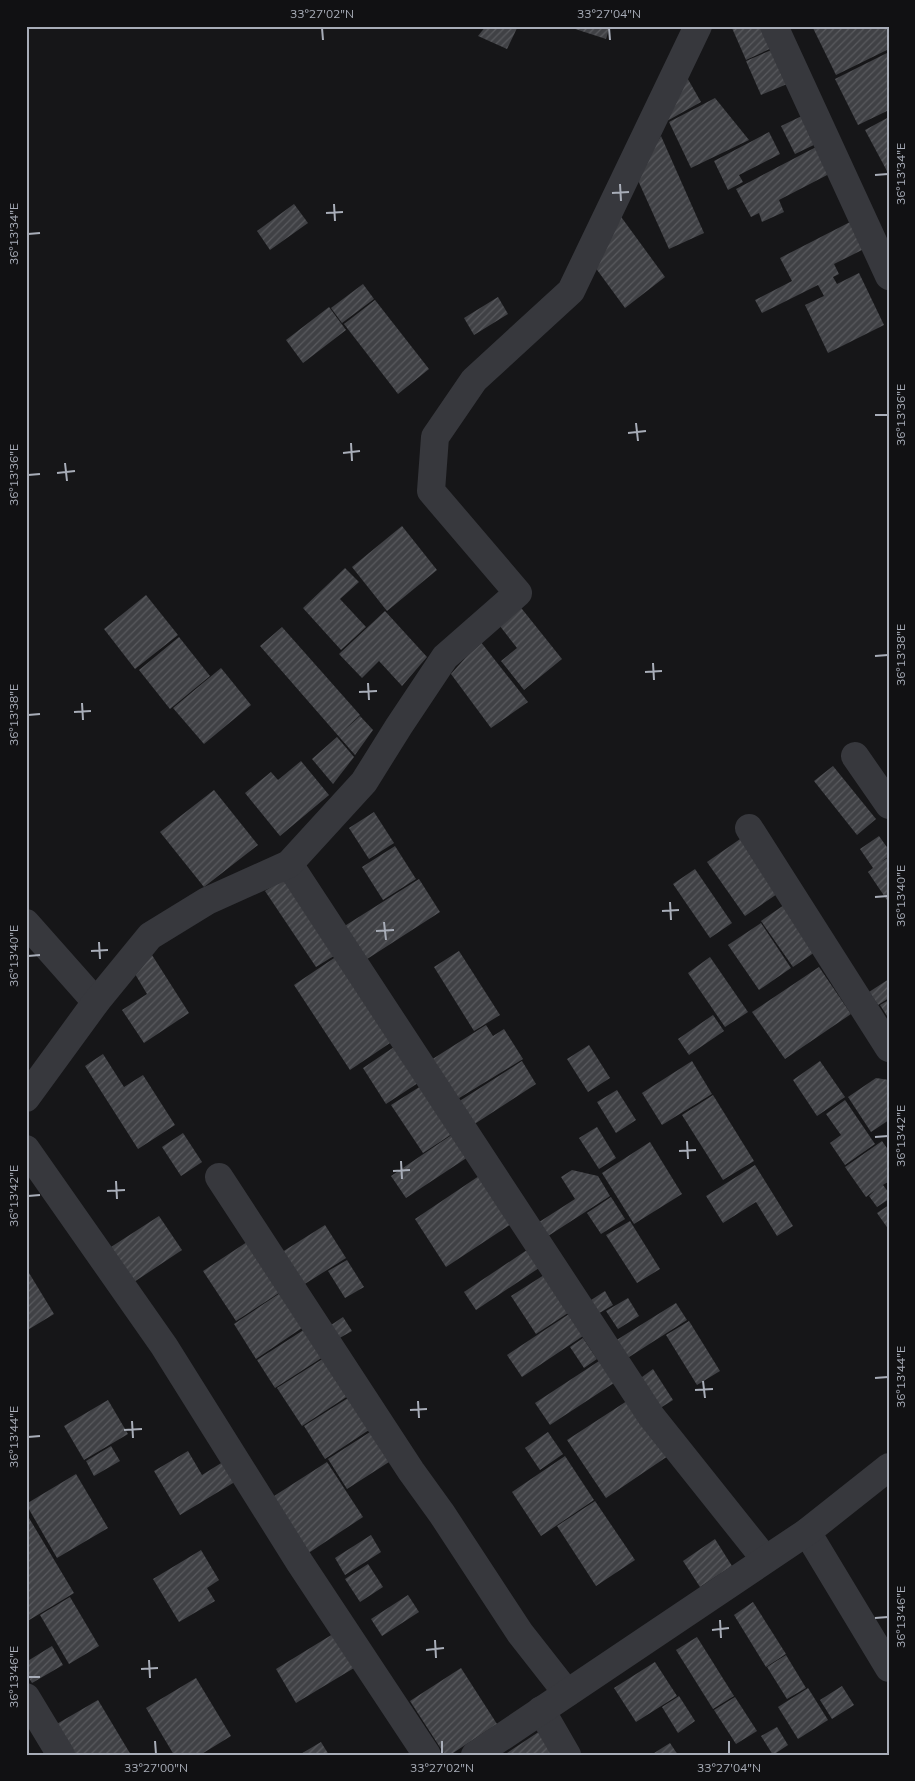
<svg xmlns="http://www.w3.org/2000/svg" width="915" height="1781" font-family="Mulish,sans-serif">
	<defs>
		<pattern id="building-hatch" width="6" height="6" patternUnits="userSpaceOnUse" patternTransform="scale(1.25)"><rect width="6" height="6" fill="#404145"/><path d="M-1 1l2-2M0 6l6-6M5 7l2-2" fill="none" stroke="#595a5e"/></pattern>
	</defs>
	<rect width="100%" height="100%" fill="#161618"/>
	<g fill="url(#building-hatch)">
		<polygon points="486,26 518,26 507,49 478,36"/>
		<polygon points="566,26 610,26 606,39"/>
		<polygon points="736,26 765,26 774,47 746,60 732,28"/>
		<polygon points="812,26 889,26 889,49 836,75"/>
		<polygon points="776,48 792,82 761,95 746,61"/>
		<polygon points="889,52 889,110 858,125 835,79"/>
		<polygon points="685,74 701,102 658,126"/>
		<polygon points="715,98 749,140 691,168 669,122"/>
		<polygon points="804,115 818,143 795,154 781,126"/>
		<polygon points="889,117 889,170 887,171 865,130"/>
		<polygon points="769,132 780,154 739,175 743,182 728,190 714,161"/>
		<polygon points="661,136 704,233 669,249 636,176"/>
		<polygon points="818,146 831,173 779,200 784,212 762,222 759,213 751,217 736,189"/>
		<polygon points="294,204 308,223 270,250 257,231"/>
		<polygon points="619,214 665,277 625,308 592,263"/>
		<polygon points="852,221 866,248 834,264 839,274 833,277 837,284 859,273 884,325 828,353 805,305 824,296 818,285 762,313 755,300 792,281 780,258"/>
		<polygon points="363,284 374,299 342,323 331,308"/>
		<polygon points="498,297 508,314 474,335 464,318"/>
		<polygon points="375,300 429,369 398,394 344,324"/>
		<polygon points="329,307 346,330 303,363 286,340"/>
		<polygon points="402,526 437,570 387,611 352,567"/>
		<polygon points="345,568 359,582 340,599 366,627 341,650 303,608"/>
		<polygon points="146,595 178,635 135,669 104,629"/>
		<polygon points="518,604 562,659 524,690 501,661 517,648 496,621"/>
		<polygon points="385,611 427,657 402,686 379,661 362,678 339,654"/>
		<polygon points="282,627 360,715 340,734 360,716 373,730 355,755 260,646"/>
		<polygon points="179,637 210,676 170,709 139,670"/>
		<polygon points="480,641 528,702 491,728 451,674"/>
		<polygon points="221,668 251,705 204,744 173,708"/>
		<polygon points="337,737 354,757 333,784 312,759"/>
		<polygon points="301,761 329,795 280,836 245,793 271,772 278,780"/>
		<polygon points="833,766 876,819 857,835 814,781"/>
		<polygon points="214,790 258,845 204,887 160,832"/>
		<polygon points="374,812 394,843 369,859 349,828"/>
		<polygon points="879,836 889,850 889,856 881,862 889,857 889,903 868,872 873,868 860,849"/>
		<polygon points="743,837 780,892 745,916 707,862"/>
		<polygon points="395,846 416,879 383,900 362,867"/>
		<polygon points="695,869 732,923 710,938 673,884"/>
		<polygon points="286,877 337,954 316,967 265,891"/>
		<polygon points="419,879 440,912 364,961 343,927"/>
		<polygon points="787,903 818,950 793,967 761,921"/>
		<polygon points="761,923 791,968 759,990 728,945"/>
		<polygon points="459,951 500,1015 474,1031 434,967"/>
		<polygon points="340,954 396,1039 350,1070 294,985"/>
		<polygon points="152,955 189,1013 144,1043 122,1010 147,994 135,974"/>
		<polygon points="710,957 748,1012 725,1027 688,973"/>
		<polygon points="819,967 851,1014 785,1059 752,1012"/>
		<polygon points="889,979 889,998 878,1005 869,992"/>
		<polygon points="889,1000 889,1019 880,1005"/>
		<polygon points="713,1015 724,1031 689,1055 678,1039"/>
		<polygon points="486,1025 493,1036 504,1029 523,1059 456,1100 431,1060"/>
		<polygon points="589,1045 610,1078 588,1092 567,1059"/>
		<polygon points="394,1047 418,1083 386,1104 363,1068"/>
		<polygon points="103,1054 124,1087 143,1075 175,1125 138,1149 85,1066"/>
		<polygon points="522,1061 536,1084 473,1125 458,1102"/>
		<polygon points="692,1061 712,1094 662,1125 642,1093"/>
		<polygon points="820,1061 845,1097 817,1116 793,1080"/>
		<polygon points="876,1078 889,1080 889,1120 871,1132 848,1097"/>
		<polygon points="421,1086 452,1134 423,1153 391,1105"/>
		<polygon points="617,1090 636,1120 616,1133 597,1102"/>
		<polygon points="713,1095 754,1161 723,1180 682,1115"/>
		<polygon points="845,1100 875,1144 845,1165 830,1143 841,1135 826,1114"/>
		<polygon points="597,1127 616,1158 599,1169 579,1138"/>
		<polygon points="183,1133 202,1162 181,1176 162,1147"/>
		<polygon points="453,1134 468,1157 406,1198 391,1176"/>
		<polygon points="882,1141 889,1151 889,1181 883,1185 889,1193 889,1199 877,1207 869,1196 875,1190 866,1197 845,1167"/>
		<polygon points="650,1142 682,1194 634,1224 602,1173"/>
		<polygon points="755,1165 793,1226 777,1236 756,1202 723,1223 706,1196"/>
		<polygon points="572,1170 598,1176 610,1196 545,1238 536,1224 575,1199 561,1177"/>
		<polygon points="479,1176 511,1224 446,1267 415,1219"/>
		<polygon points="611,1197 625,1219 601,1234 587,1213"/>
		<polygon points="889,1205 889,1230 877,1213"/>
		<polygon points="159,1216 182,1250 134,1282 111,1247"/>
		<polygon points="630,1221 660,1269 637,1283 606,1235"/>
		<polygon points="325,1225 346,1258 300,1287 279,1254"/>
		<polygon points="250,1240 282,1291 236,1321 203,1271"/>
		<polygon points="527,1250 539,1268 476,1310 464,1292"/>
		<polygon points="347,1260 364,1287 345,1298 328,1271"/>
		<polygon points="26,1268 54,1314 26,1331"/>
		<polygon points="544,1275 568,1313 536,1334 511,1296"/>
		<polygon points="283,1291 305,1326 256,1359 234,1324"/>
		<polygon points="605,1291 613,1305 596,1315 588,1302"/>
		<polygon points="628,1298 639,1316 618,1329 606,1311"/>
		<polygon points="676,1303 687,1320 626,1359 615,1341"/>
		<polygon points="569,1314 583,1336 522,1377 507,1355"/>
		<polygon points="343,1317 352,1331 336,1340 328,1327"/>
		<polygon points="689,1321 720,1371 697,1385 666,1335"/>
		<polygon points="305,1329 323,1357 275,1388 257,1360"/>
		<polygon points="583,1338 597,1359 584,1368 570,1347"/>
		<polygon points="324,1358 348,1396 302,1426 277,1388"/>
		<polygon points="599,1361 614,1383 550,1425 535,1403"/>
		<polygon points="653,1369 673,1400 657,1410 638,1380"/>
		<polygon points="348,1398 369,1430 325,1459 304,1426"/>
		<polygon points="630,1399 668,1456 606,1498 567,1440"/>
		<polygon points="108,1400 128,1434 84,1460 64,1426"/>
		<polygon points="370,1432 389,1462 347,1489 328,1459"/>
		<polygon points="548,1432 563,1454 540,1470 525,1448"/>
		<polygon points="111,1446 120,1461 94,1476 86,1461"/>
		<polygon points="188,1451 202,1475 226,1460 238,1480 180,1515 154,1471"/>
		<polygon points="565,1456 594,1500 541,1536 512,1492"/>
		<polygon points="327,1462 363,1517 307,1554 271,1498"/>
		<polygon points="76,1474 108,1528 57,1558 26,1504"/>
		<polygon points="595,1501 635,1560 596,1586 557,1526"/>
		<polygon points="26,1513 74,1593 26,1622"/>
		<polygon points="371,1535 381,1552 345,1575 335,1558"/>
		<polygon points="715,1539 732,1566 700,1587 683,1561"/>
		<polygon points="201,1550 219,1580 207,1588 215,1601 179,1622 153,1579"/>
		<polygon points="368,1564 383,1587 360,1602 345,1579"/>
		<polygon points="408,1595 419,1612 382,1636 371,1619"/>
		<polygon points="70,1597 99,1646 69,1664 40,1615"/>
		<polygon points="753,1602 786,1654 766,1667 734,1615"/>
		<polygon points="333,1634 354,1668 296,1703 276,1669"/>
		<polygon points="697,1637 734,1696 713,1709 676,1650"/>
		<polygon points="52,1646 63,1665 32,1683 26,1673 26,1662"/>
		<polygon points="786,1655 806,1688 787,1699 767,1667"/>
		<polygon points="655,1662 677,1696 636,1722 614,1688"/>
		<polygon points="461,1668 497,1724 450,1755 445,1755 410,1701"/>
		<polygon points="196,1678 231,1736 200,1755 174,1755 146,1708"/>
		<polygon points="842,1686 854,1705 832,1719 820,1700"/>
		<polygon points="808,1688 828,1720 798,1739 778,1707"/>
		<polygon points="679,1696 695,1721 678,1733 662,1707"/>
		<polygon points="735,1697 757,1731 736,1744 714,1710"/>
		<polygon points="98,1700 131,1755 73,1755 55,1725"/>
		<polygon points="777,1727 788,1745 773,1755 761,1736"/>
		<polygon points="543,1729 559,1755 504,1755"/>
		<polygon points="321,1742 329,1755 299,1755"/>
		<polygon points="670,1743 678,1755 651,1755"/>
	</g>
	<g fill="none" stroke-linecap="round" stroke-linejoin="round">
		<g stroke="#37383d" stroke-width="28">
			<polyline points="774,26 889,276"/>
			<polyline points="855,756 889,805"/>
			<polyline points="749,828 889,1048"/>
			<polyline points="289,864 651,1416 765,1559"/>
			<polyline points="26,923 96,1002"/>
			<polyline points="26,1098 96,1002 150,936 207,901 289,864 364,782 399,726 445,657 518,593 431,491 435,437 474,380 571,291 698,26"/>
			<polyline points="26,1149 164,1346 300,1563 427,1755"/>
			<polyline points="219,1177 411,1471 442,1514 520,1633 567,1693"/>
			<polyline points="807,1532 889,1668"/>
			<polyline points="26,1697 61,1755"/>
			<polyline points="541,1710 567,1755"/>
			<polyline points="475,1755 807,1532 889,1467"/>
		</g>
	</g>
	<path fill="none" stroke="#a8adb8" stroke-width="2" d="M322 28 323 40M609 28 610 40M875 175 888 174M620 184 621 201M612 193 629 192M334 204 335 221M326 213 343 212M28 234 40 233M875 415H888M636 423 638 441M628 433 646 431M351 443 352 461M343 453 360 451M65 463 67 481M57 473 75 471M28 475 40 474M875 656 888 655M653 663 654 680M645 672 662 671M368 683 369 700M359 692 377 691M82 703 83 720M74 712 91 711M28 715 40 714M875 897 888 896M670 902 671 920M662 911 679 910M384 922 386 940M376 931 394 930M99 942 100 959M91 951 108 950M28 956 40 955M875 1137 888 1136M687 1141 688 1159M679 1151 696 1150M401 1161 402 1179M393 1171 410 1170M116 1181 117 1199M107 1191 125 1190M28 1196 40 1195M875 1378 888 1377M703 1381 705 1398M695 1390 713 1389M418 1401 419 1418M410 1410 427 1409M132 1421 133 1438M124 1430 142 1429M28 1437 40 1436M875 1618 888 1617M720 1620 721 1638M712 1630 729 1628M435 1640 436 1658M426 1650 444 1648M149 1660 150 1678M141 1669 158 1668M28 1677H40M155 1741 156 1754M442 1741V1754M729 1741V1754"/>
	<rect width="915" height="1781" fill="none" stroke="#111113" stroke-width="55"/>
	<rect x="28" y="28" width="860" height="1726" fill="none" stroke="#a8adb8" stroke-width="2"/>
	<g font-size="12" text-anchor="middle" fill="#a8adb8">
		<text x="322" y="18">33°27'02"N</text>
		<text x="609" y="18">33°27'04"N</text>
		<text transform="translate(901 174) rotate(-90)" y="4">36°13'34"E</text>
		<text transform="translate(14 234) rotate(-90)" y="4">36°13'34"E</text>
		<text transform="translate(901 415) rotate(-90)" y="4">36°13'36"E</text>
		<text transform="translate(14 475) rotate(-90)" y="4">36°13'36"E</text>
		<text transform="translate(901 655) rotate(-90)" y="4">36°13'38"E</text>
		<text transform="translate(14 715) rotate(-90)" y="4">36°13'38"E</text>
		<text transform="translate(901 896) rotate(-90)" y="4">36°13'40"E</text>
		<text transform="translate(14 956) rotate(-90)" y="4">36°13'40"E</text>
		<text transform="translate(901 1136) rotate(-90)" y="4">36°13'42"E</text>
		<text transform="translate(14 1196) rotate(-90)" y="4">36°13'42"E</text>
		<text transform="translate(901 1377) rotate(-90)" y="4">36°13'44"E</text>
		<text transform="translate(14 1437) rotate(-90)" y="4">36°13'44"E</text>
		<text transform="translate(901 1617) rotate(-90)" y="4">36°13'46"E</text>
		<text transform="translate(14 1677) rotate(-90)" y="4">36°13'46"E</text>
		<text x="156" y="1772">33°27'00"N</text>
		<text x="442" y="1772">33°27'02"N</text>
		<text x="729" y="1772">33°27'04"N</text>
	</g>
</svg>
